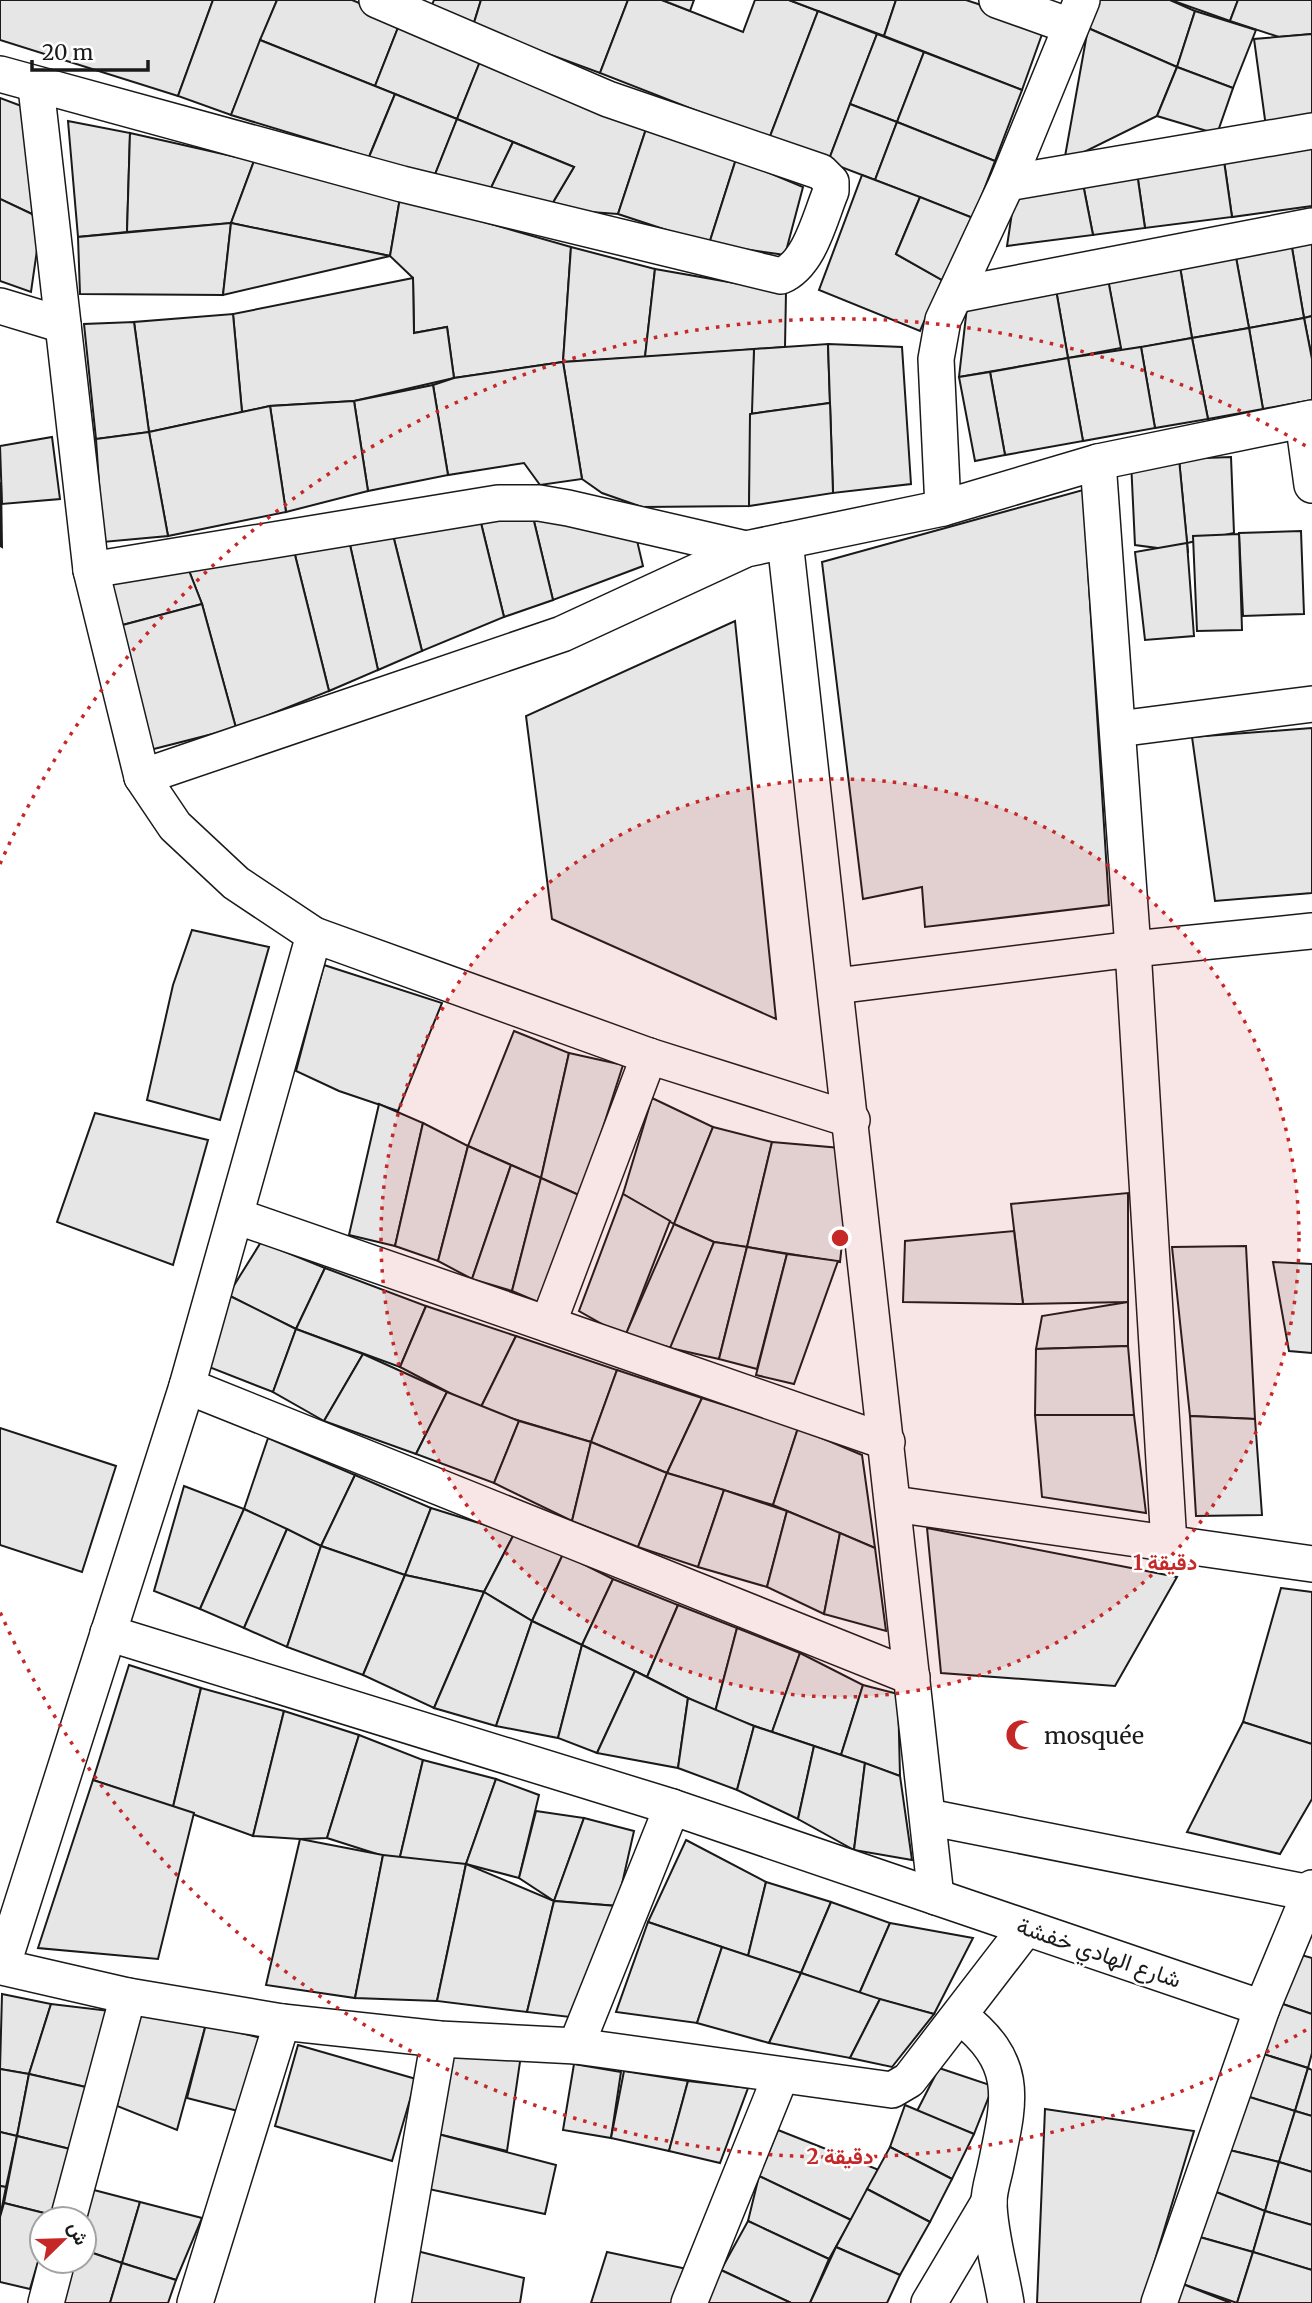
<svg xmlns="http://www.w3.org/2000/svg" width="1312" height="2303" font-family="Merriweather,Vazirmatn,serif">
	<rect width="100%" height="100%" fill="#fff"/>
	<g fill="#e6e6e6" stroke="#1a1a1a" stroke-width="2">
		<polygon points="0,0 213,0 178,96 0,40"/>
		<polygon points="213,0 277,0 231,115 178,96"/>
		<polygon points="277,0 352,0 401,20 375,86 260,40"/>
		<polygon points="434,0 481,0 473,26 430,10"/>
		<polygon points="481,0 628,0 600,73 473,26"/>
		<polygon points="628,0 662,0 743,32 755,0 789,0 818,11 769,139 600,73"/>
		<polygon points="662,0 694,0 690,11"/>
		<polygon points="789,0 896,0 884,36"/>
		<polygon points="896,0 966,0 1045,26 1022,90 884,36"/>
		<polygon points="1097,0 1170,0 1195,11 1177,67 1088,28"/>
		<polygon points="1171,0 1238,0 1230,21"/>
		<polygon points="1238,0 1312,0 1312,34 1279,37 1230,21"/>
		<polygon points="818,11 877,34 828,162 769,139"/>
		<polygon points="1195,11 1256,30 1233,88 1177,67"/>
		<polygon points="401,20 483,54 457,119 375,86"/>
		<polygon points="1088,28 1177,67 1157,116 1064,162"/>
		<polygon points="877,34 924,52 897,122 850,104"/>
		<polygon points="1312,34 1312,119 1266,127 1254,39"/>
		<polygon points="260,40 395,94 369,157 231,115"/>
		<polygon points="924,52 1022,90 995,161 897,122"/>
		<polygon points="483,54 646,129 618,214 549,209 574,167 457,119"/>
		<polygon points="1177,67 1233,88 1217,134 1157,116"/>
		<polygon points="395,94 457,119 432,182 369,157"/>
		<polygon points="0,98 32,110 32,214 0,199"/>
		<polygon points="850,104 897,122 875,180 828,162"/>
		<polygon points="457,119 513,142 488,194 432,182"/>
		<polygon points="68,121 130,133 127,232 78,237"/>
		<polygon points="897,122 995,161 973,218 875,180"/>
		<polygon points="646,129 736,159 709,244 618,214"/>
		<polygon points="130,133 254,161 231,223 127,232"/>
		<polygon points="513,142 574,167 549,209 488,194"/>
		<polygon points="1312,143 1312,206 1232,217 1223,154"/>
		<polygon points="1223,154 1232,217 1145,228 1136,166"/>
		<polygon points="736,159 803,187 785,255 709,244"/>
		<polygon points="254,161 400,198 390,256 231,223"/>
		<polygon points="1136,166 1145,228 1093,235 1083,184"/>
		<polygon points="862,175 920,197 896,254 942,280 920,331 819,290"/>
		<polygon points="1083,184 1093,235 1007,246 1014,199"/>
		<polygon points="920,197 973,218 942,280 896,254"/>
		<polygon points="400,198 571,247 563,362 454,378 447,327 414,333 413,278 390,256"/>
		<polygon points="0,199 32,214 40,229 31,292 0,281"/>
		<polygon points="231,223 223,295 80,294 78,237"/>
		<polygon points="231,223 390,256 223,295"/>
		<polygon points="1312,238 1312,316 1304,318 1291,242"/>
		<polygon points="1291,242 1304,318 1249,328 1235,252"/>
		<polygon points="571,247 655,269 645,357 563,362"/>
		<polygon points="1235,252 1249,328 1192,338 1179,261"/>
		<polygon points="1179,261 1192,338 1121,351 1107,274"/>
		<polygon points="655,269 786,292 785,347 645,357"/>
		<polygon points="1107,274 1121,348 1068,358 1055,284"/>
		<polygon points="413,278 414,333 447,327 454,378 354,401 270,406 242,412 233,314"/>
		<polygon points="1055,284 1068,358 959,377 967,307"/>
		<polygon points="233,314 242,412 149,432 134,322"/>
		<polygon points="1312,316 1312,359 1304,318"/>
		<polygon points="1304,318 1312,359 1312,400 1263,409 1249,328"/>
		<polygon points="134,322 149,432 96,439 84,324"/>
		<polygon points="1249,328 1263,409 1208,419 1192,338"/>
		<polygon points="1192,338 1208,419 1155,428 1141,347"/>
		<polygon points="828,344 830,403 750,414 754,349"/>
		<polygon points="828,344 902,347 911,484 833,493"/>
		<polygon points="1141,347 1155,428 1083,441 1068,358"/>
		<polygon points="754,349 749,506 642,507 602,493 582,479 563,362"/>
		<polygon points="1068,358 1083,441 1005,455 990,372"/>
		<polygon points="563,362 582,479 540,485 524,463 448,475 433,385 454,378"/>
		<polygon points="990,372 1005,455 975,461 959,377"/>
		<polygon points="433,385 448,475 368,491 354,401"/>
		<polygon points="354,401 368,491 286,512 270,406"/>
		<polygon points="830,403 833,493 749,506 750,414"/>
		<polygon points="270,406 286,512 168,536 149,432"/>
		<polygon points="149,432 168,536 103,542 96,439"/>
		<polygon points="52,437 60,499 2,504 0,446"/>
		<polygon points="1231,457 1234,533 1187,543 1179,459"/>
		<polygon points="1179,459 1188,552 1135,545 1131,461"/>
		<polygon points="0,483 1,483 2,547 0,546"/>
		<polygon points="1083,490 1109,905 925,927 922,887 863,899 822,562"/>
		<polygon points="532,513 635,532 643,566 553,600"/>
		<polygon points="532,513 553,600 504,617 480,519"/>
		<polygon points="480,519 504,617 422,651 391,527"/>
		<polygon points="391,527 422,651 378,670 348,536"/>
		<polygon points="1301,531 1304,614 1243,616 1239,533"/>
		<polygon points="1239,534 1242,630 1197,631 1193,536"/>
		<polygon points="348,536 378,670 329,691 292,543"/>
		<polygon points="292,543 329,691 236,728 202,604 186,563"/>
		<polygon points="1187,543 1194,636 1145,640 1135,552"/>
		<polygon points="186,563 202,604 115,627 108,577"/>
		<polygon points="202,604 236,728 146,751 115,627"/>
		<polygon points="735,621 776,1019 552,919 526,716"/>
		<polygon points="1312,728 1312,893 1215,901 1192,737"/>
		<polygon points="192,930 269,947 220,1120 147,1100 173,985"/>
		<polygon points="324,965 442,1003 398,1111 339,1091 296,1071"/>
		<polygon points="514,1031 569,1053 541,1178 468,1146"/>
		<polygon points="569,1053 623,1065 581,1196 541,1178"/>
		<polygon points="652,1098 713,1127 674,1224 623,1194"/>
		<polygon points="379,1104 423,1123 395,1246 349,1235"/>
		<polygon points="95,1113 208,1140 173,1265 57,1222"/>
		<polygon points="423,1123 468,1146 438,1261 395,1246"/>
		<polygon points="713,1127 772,1142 747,1247 714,1242 674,1224"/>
		<polygon points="772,1142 852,1149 840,1262 747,1247"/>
		<polygon points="468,1146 511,1165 472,1279 438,1261"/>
		<polygon points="511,1165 541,1178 512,1291 472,1279"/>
		<polygon points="541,1178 581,1196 538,1302 512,1291"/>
		<polygon points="1128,1193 1128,1302 1023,1304 1011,1204"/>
		<polygon points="623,1194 670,1221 625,1337 579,1311"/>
		<polygon points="674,1224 714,1242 672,1348 625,1336"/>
		<polygon points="1014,1231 1023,1304 903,1302 905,1241"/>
		<polygon points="261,1242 325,1268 296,1329 228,1295"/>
		<polygon points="714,1242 747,1247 719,1359 670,1348"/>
		<polygon points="1246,1246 1255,1419 1190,1416 1172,1247"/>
		<polygon points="747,1247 787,1254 757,1369 719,1359"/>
		<polygon points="787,1254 838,1261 794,1384 756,1375"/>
		<polygon points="1273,1262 1312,1264 1312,1353 1289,1351"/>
		<polygon points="325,1268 426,1306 400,1367 296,1329"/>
		<polygon points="228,1295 296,1329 273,1392 209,1367"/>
		<polygon points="1128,1302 1128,1346 1036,1349 1042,1316"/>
		<polygon points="426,1306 516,1336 480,1409 400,1367"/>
		<polygon points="296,1329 363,1354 324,1421 273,1392"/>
		<polygon points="516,1336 617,1370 591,1442 480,1409"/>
		<polygon points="1128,1346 1134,1415 1035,1415 1036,1349"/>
		<polygon points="363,1354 447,1392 416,1454 324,1421"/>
		<polygon points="617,1370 702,1398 667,1473 591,1442"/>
		<polygon points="447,1392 519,1421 494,1483 416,1454"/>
		<polygon points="702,1398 798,1428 773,1505 667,1473"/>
		<polygon points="1035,1415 1134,1415 1146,1513 1042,1497"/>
		<polygon points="1190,1416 1255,1419 1262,1515 1196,1516"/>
		<polygon points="519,1421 591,1442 572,1521 494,1483"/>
		<polygon points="0,1428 116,1466 82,1572 0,1545"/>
		<polygon points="798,1428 862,1455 875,1548 773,1505"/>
		<polygon points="268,1438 355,1475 321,1546 244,1509"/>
		<polygon points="591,1442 667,1473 638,1547 572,1521"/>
		<polygon points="667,1473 724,1490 698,1567 638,1547"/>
		<polygon points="355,1475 431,1508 405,1575 321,1546"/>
		<polygon points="184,1486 244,1509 200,1609 154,1591"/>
		<polygon points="724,1490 787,1511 767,1587 698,1567"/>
		<polygon points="431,1508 514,1534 484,1592 405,1575"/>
		<polygon points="244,1509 287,1529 244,1628 200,1609"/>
		<polygon points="787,1511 840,1533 824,1614 767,1587"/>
		<polygon points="927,1528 1177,1577 1115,1686 941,1673"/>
		<polygon points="287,1529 321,1546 287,1647 244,1628"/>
		<polygon points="840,1533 875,1548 886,1631 824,1614"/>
		<polygon points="514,1534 563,1554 532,1621 484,1592"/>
		<polygon points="321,1546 405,1575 363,1675 287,1647"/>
		<polygon points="563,1554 613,1579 582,1645 532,1621"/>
		<polygon points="405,1575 484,1592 434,1708 363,1675"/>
		<polygon points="613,1579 678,1605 647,1677 582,1645"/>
		<polygon points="1281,1588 1312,1592 1312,1744 1243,1722"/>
		<polygon points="484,1592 532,1621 496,1726 434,1708"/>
		<polygon points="678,1605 737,1628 715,1712 647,1677"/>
		<polygon points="532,1621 582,1645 558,1738 496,1726"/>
		<polygon points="737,1628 800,1653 772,1732 715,1712"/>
		<polygon points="582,1645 635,1671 597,1753 558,1738"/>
		<polygon points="800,1653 863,1685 841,1755 772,1732"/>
		<polygon points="129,1665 201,1688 173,1807 93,1780"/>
		<polygon points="635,1671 688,1698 678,1768 597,1753"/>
		<polygon points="863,1685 898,1694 900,1776 841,1755"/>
		<polygon points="201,1688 284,1711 253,1836 173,1807"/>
		<polygon points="688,1698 754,1726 737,1790 678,1768"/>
		<polygon points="284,1711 359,1735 327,1838 300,1839 253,1836"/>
		<polygon points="1243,1722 1312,1744 1312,1799 1280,1854 1187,1832"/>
		<polygon points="754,1726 814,1746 798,1819 737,1790"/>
		<polygon points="359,1735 423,1760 399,1861 327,1838"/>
		<polygon points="814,1746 865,1763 854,1850 798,1819"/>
		<polygon points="423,1760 496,1779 466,1864 399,1861"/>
		<polygon points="865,1763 900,1776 912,1860 854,1850"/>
		<polygon points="496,1779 539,1795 519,1878 466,1864"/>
		<polygon points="93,1780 194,1813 158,1959 38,1948"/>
		<polygon points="536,1811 584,1818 554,1901 519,1878"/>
		<polygon points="584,1818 634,1831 617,1906 554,1901"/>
		<polygon points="300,1839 383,1855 355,1998 266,1985"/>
		<polygon points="686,1840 766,1882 748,1956 648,1922"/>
		<polygon points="383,1855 466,1864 437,2001 355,1998"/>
		<polygon points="466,1864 554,1901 527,2012 437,2001"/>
		<polygon points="766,1882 831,1902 801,1973 748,1956"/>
		<polygon points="554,1901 617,1906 570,2017 527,2012"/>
		<polygon points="831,1902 890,1923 859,1994 801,1973"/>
		<polygon points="648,1922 722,1947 697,2023 616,2012"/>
		<polygon points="890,1923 973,1938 934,2014 859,1994"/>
		<polygon points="722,1947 801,1973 769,2043 697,2023"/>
		<polygon points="1291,1952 1312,1958 1312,2014 1274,2001"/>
		<polygon points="801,1973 880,1999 850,2058 769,2043"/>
		<polygon points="2,1994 51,2004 29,2074 0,2069"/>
		<polygon points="880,1999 934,2014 892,2067 850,2058"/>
		<polygon points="1274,2001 1312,2014 1312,2053 1308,2068 1257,2052"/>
		<polygon points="51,2004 110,2011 90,2088 29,2074"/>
		<polygon points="139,2011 206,2024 177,2130 117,2106"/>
		<polygon points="206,2024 261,2038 242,2112 187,2098"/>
		<polygon points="298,2045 416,2079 392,2161 275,2126"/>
		<polygon points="451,2049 521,2055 507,2151 434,2133"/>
		<polygon points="1257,2052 1308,2068 1295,2111 1243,2095"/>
		<polygon points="574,2064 621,2072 611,2138 563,2130"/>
		<polygon points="939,2068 993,2086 974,2134 917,2111"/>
		<polygon points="1308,2068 1312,2070 1312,2116 1295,2111"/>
		<polygon points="0,2069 29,2074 17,2136 0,2132"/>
		<polygon points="624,2071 688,2081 669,2151 611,2138"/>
		<polygon points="29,2074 90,2088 74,2150 17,2136"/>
		<polygon points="688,2081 748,2088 720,2163 669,2151"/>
		<polygon points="1243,2095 1295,2111 1279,2162 1225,2149"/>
		<polygon points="905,2105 974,2134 952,2179 890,2147"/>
		<polygon points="1045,2109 1194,2131 1142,2303 1037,2303"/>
		<polygon points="1295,2111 1312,2116 1312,2172 1279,2162"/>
		<polygon points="778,2130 879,2170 851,2220 759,2176"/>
		<polygon points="0,2132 17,2136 6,2187 0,2186"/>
		<polygon points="434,2133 556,2165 545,2214 424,2188"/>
		<polygon points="17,2136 74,2150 52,2215 4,2203"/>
		<polygon points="890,2147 952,2179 930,2222 867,2189"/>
		<polygon points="1225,2149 1279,2162 1265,2211 1211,2190"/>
		<polygon points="1279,2162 1312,2172 1312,2225 1265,2211"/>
		<polygon points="759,2176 851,2220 829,2259 748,2221"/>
		<polygon points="0,2186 6,2187 0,2217"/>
		<polygon points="90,2189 140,2202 122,2263 84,2250 84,2219"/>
		<polygon points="867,2189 930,2222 900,2275 836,2247"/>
		<polygon points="1211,2190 1265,2211 1253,2252 1196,2236"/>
		<polygon points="140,2202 202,2218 176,2280 122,2263"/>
		<polygon points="4,2203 52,2215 51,2219 42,2219 42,2248 30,2289 0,2282 0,2217"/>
		<polygon points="1265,2211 1312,2225 1312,2270 1253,2252"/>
		<polygon points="748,2221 829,2259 810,2303 791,2303 721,2270"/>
		<polygon points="1196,2236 1253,2252 1237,2303 1180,2283"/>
		<polygon points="836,2247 900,2275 887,2303 810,2303"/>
		<polygon points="84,2250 122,2263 110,2303 56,2303 68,2261 84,2261"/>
		<polygon points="413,2250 524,2278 520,2303 410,2303"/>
		<polygon points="607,2252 687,2269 675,2303 591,2303"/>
		<polygon points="1253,2252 1312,2270 1312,2303 1237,2303"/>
		<polygon points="122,2263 176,2280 168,2303 110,2303"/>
		<polygon points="721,2270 791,2303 707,2303"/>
		<polygon points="1180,2283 1231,2303 1173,2303"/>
	</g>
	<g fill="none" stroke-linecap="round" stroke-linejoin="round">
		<defs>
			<g id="street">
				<polyline points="997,0 1070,26"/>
				<path d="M0 74 402 184 781 276C810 264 820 217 831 191V182L821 172 608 99 377 0"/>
				<polyline points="36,87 91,570 142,777 175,826 236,883 314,935 649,1056 852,1120"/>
				<polyline points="1007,183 1312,131"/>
				<polyline points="956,295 1312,226"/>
				<polyline points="0,306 63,325"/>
				<polyline points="1303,420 1312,485"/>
				<polyline points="1098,462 1133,949 1312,931"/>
				<polyline points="943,508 936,359 943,320 1007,183 1082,0"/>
				<polyline points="785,541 936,1897"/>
				<polyline points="91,570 498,503 539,503 568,508 746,549"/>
				<polyline points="1118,729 1312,704"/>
				<polyline points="142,777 562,634 746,549 943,508 1098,462 1312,418"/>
				<polyline points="314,935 187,1386 2,1967 128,1996 282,2022 439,2039 576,2046 892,2090 909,2080 1026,1928"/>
				<polyline points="836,986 1133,949 1169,1544"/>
				<polyline points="236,1216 887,1442"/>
				<polyline points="548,1324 649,1056"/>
				<polyline points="187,1386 912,1677"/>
				<polyline points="894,1504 1312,1564"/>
				<polyline points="108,1633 672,1807 1262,2008 1312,1888"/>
				<polyline points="928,1817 1310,1893"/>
				<path d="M960 2016C1020 2063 1010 2098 996 2165 994 2176 989 2190 989 2202 989 2232 1001 2272 1006 2303"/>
				<polyline points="576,2046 672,1807"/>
				<polyline points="68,2219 128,1996"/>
				<polyline points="46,2303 57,2261"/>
				<polyline points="195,2303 282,2022"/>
				<polyline points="393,2303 439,2039"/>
				<polyline points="689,2303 781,2075"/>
				<polyline points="929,2303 989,2202"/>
				<polyline points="1159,2303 1262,2008"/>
			</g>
		</defs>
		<use href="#street" stroke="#1a1a1a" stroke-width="38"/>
		<use href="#street" stroke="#fff" stroke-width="35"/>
	</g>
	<circle cx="840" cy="1238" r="459" fill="#c62828" fill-opacity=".12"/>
	<g fill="none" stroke="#c62828" stroke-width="3.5" stroke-dasharray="3.5 7">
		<circle cx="840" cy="1238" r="459"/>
		<path d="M1306 2030A919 919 0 0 1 0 1612M0 864A919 919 0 0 1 1306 446"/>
	</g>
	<defs>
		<symbol id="mosque-bare" viewBox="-9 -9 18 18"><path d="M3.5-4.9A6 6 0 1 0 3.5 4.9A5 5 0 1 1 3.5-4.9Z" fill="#c62828" stroke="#fff" stroke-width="2.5" paint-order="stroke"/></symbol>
	</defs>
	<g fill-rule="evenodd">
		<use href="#mosque-bare" x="999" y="1713" width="44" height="44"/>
	</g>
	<g text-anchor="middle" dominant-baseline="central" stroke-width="5" stroke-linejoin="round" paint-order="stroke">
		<g font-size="23" fill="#1a1a1a" stroke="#fff" text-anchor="start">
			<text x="1044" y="1735">mosquée</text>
		</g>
		<g font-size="23" fill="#1a1a1a" stroke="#fff">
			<text transform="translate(1099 1952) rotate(19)">شارع الهادي خفشة</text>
		</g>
	</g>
	<circle cx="840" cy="1238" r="10" fill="#c62828" stroke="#fff" stroke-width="3.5"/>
	<g font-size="21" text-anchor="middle" font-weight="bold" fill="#c62828" stroke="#fff" stroke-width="5" stroke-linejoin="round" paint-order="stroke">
		<text x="1165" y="1570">1 دقيقة</text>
		<text x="840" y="2164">2 دقيقة</text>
	</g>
	<g transform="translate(63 2240) rotate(67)"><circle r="33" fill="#ffffff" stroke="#a3a3a3" stroke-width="2"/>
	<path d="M0-5L12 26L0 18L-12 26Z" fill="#c62828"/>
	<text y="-10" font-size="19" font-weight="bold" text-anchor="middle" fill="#1a1a1a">ش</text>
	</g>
	<path d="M32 60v10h116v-10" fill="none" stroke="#1a1a1a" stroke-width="3.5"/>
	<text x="42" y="60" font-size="21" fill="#1a1a1a" stroke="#ffffff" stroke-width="5" paint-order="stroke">20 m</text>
</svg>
